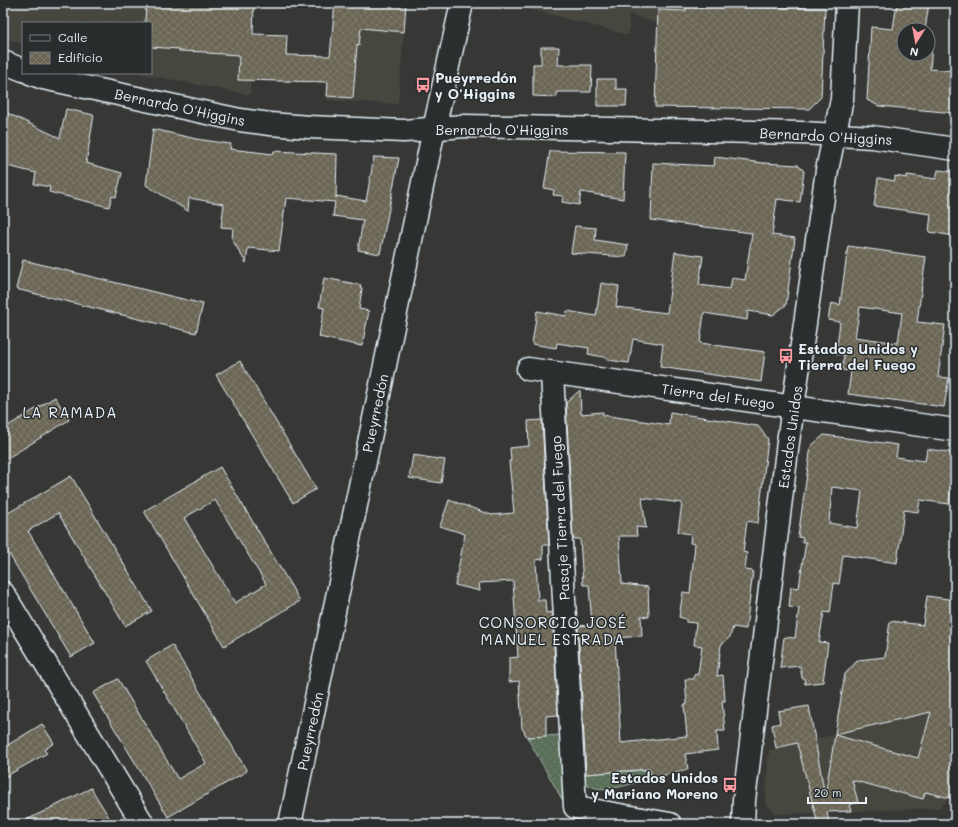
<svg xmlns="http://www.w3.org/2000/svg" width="958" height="827" font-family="Mali,sans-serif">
	<defs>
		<pattern id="grass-dots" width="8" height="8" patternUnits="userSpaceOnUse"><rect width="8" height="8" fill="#5a6e59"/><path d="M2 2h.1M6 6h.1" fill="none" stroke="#728372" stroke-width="1.8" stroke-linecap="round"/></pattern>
		<pattern id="building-cross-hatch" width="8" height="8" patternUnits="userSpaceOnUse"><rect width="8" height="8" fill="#6b6554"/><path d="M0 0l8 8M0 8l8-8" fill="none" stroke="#807c6d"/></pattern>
	</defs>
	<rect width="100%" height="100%" fill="#373836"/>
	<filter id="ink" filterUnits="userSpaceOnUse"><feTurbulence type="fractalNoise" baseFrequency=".025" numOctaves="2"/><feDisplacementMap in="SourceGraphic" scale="8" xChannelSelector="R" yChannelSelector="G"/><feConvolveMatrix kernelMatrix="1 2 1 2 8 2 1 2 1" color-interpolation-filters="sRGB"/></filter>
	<g filter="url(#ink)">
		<g fill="#47463f">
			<polygon points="3,3 254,3 250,95 138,73 151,73 151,23 23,23 23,44 3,37"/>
			<polygon points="334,3 406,3 398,104 327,100"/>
			<polygon points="519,3 825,3 821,97 809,109 685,107 686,11 658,10 658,24 629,14 629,35 518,6"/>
			<polygon points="942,709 955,711 955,781 950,798 939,808 776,814 765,803 769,750"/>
		</g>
		<g fill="url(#grass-dots)" stroke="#a1b0a8">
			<polygon points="561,735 565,801 563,801 527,737"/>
			<path d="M650 770V779C630 783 601 797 584 782V774Z"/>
		</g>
		<g fill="url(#building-cross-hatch)" stroke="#e8f1f8" fill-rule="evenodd">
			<polygon points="146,3 254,3 253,34 287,35 286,55 330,56 335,3 406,3 404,32 361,28 359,46 357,45 353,98 327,96 328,82 238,80 239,55 207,53 207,52 179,51 179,49 151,47 151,23 145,23"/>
			<polygon points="897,3 929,3 925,30 904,30 904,54 928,54 928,34 933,35 930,69 955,71 955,113 879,106 867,100 871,27 893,29"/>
			<polygon points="686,7 825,8 821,97 809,109 655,107 658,10 686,11"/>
			<polygon points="541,47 559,47 558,65 592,65 591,92 557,92 557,97 533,96 533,64 541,64"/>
			<polygon points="597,79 616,79 616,89 627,89 626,106 597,106"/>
			<polygon points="66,109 94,115 86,163 122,173 116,197 112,196 109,207 49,192 50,187 34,184 36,173 3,165 3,111 60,138"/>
			<polygon points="153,129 196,139 231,144 230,149 273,154 274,151 337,154 336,198 336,196 366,201 374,157 399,158 380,254 358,250 363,220 333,216 335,202 286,198 279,251 248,248 246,263 232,239 233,228 221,227 224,204 189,198 188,211 146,185"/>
			<polygon points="550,151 625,152 623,199 581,192 579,205 562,202 563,196 553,195 554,190 544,188"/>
			<polygon points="715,157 763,163 798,165 804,171 800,202 777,199 772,235 795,238 786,305 773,315 748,311 747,320 704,313 700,343 765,352 761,382 660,367 663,344 633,339 629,363 608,360 608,358 588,354 589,348 557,343 556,348 532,344 537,311 566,316 567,311 596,316 601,283 619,286 616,307 667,313 675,252 703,256 699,285 730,289 732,278 745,280 752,233 651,220 653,163 714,166"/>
			<polygon points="938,170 955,172 955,236 929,232 931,214 874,206 878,178 895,181 895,176 907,178 907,175 936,179"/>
			<polygon points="575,226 596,228 595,240 628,245 626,257 571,253"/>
			<path d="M848 246 926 257 917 322 945 325 938 377 949 378 944 407 848 394 851 371 842 370 844 355 836 354 840 322 828 320 831 303 840 305ZM860 307 902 313 898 343 855 337Z"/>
			<polygon points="23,260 203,304 196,333 16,289"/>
			<polygon points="324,278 361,285 360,287 362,288 359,309 369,311 362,346 319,337 324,308 319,307"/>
			<polygon points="240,361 316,489 293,503 216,375"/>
			<path d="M580 390 581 414 603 412V415L669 425 670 412 758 426 768 439 758 523 747 521 743 552 747 553 745 570 753 571 746 629 733 627 730 637 721 645 717 676 723 675 725 701H722L725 731H717L718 750 685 754 688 769 650 779V769L586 774 578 626 592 625 589 585H583L580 539H573L566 403ZM642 498 682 503 678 532 691 534 690 543 695 544 690 593 683 592 679 617 686 619V622L696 623 694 645 702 646 698 674 694 675V679H685L687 704 684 705 687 736 621 743 615 638 642 636 641 616 649 617 648 587 622 584 619 536H637L636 527 646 528Z"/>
			<polygon points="55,397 69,420 3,461 3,429"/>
			<polygon points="542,420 549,545 543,545 543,559 536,560 538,600 545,600 546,613 552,612 558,715 546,716 546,736 527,737 522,728 519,681 509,682 509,658 518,657 513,581 479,583 480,591 455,585 465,534 440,526 449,500 492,515 514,513 509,461 511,461 510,448 529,446 528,421"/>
			<path d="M824 435 898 445 896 457 925 461 927 449 955 453V488H951L949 504 920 500 918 512 904 510 897 563 843 555 839 584 834 583 830 613 824 612 819 642 828 643 823 682 805 684 804 678H802L800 666 780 668 784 637 795 638 799 608 789 607 791 587 799 588 802 566 806 542H802L803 538 798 537 811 446ZM832 487 862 491 857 528 829 523Z"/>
			<polygon points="413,455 445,460 441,483 409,478"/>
			<path d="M220 467 300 601 224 646 144 511ZM215 500 266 584 235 603 184 518Z"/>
			<polygon points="71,476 152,611 125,626 58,513 28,531 95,643 71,657 3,544 3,516"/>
			<polygon points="927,596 955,600 955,781 950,798 925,792 923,799 852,780 858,802 849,805 851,811 827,812 829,823 818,824 797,743 776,748 772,725 780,723 778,711 809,706 825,796 835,735 918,758 931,712 835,734 845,674 858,660 885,657 890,621 923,625"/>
			<polygon points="172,645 247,771 168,817 93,693 118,679 178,779 206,763 146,661"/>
			<polygon points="42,724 54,743 44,750 47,753 3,778 3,748"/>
			<polygon points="91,788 113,824 18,824 55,806"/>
		</g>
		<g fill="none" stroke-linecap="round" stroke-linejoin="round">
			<defs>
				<g id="minor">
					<polyline points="3,62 23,70"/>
					<polyline points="30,73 43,78 240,120 270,124 309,127 404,131 464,126 802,133 872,137 955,149"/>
					<polyline points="528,369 955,430"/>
					<polyline points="552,373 575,807 670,824"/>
					<polyline points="3,593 143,824"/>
					<polyline points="290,824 434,129 462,3"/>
					<polyline points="743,824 744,800 788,442 827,170 842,99 847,3"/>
				</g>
			</defs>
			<use href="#minor" stroke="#e8f1f8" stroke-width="25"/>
			<use href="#minor" stroke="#2a2d2e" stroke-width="22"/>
		</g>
	</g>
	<defs>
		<symbol id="bus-bare" viewBox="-9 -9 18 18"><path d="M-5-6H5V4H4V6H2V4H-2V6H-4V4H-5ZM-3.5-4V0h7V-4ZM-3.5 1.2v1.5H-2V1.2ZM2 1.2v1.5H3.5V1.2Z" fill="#ff9aa2" stroke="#2a2d2e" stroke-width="2.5" paint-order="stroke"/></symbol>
	</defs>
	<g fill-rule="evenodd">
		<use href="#bus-bare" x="412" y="74" width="22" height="22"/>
		<use href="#bus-bare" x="775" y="345" width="22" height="22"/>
		<use href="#bus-bare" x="719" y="774" width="22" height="22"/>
	</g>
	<g text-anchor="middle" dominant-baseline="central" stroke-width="3" stroke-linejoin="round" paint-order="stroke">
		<g font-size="14" font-weight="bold" fill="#e8f1f8" stroke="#2a2d2e" text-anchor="start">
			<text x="435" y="77">Pueyrredón<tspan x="435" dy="16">y O'Higgins</tspan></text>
			<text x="798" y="348">Estados Unidos y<tspan x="798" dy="16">Tierra del Fuego</tspan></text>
			<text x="718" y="777" text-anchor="end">Estados Unidos<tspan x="718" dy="16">y Mariano Moreno</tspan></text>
		</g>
		<g font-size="14" fill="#e8f1f8" stroke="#2a2d2e">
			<text transform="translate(180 107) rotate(12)">Bernardo O'Higgins</text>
			<text x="502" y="129">Bernardo O'Higgins</text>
			<text transform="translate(826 136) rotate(3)">Bernardo O'Higgins</text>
			<text transform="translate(718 396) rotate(8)">Tierra del Fuego</text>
			<text transform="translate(375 413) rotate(-78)">Pueyrredón</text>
			<text transform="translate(790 437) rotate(-82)">Estados Unidos</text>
			<text transform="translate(560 518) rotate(-93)">Pasaje Tierra del Fuego</text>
			<text transform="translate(310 731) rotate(-78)">Pueyrredón</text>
		</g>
		<g font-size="15" letter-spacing="1" fill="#e8f1f8" stroke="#2a2d2e">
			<text x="70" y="412">LA RAMADA</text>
			<text x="553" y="622">CONSORCIO JOSÉ<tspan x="553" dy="17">MANUEL ESTRADA</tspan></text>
		</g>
	</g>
	<rect width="958" height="827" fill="none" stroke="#2a2d2e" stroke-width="16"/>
	<rect x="8" y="8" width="942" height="811" fill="none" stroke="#e8f1f8" stroke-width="1.5" filter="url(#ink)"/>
	<rect x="22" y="22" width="130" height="52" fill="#2a2d2e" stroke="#767b7f"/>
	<rect x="30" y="35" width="20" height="6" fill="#2a2d2e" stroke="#767b7f"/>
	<text x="58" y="42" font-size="12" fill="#e8f1f8">Calle</text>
	<rect x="30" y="52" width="20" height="12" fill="url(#building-cross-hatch)" stroke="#767b7f"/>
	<text x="58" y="62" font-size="12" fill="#e8f1f8">Edificio</text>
	<g transform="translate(916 42) rotate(191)"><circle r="19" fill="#2a2d2e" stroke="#767b7f"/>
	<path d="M0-3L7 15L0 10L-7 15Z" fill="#ff9aa2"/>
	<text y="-6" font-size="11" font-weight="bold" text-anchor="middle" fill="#e8f1f8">N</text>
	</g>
	<path d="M808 797v6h58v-6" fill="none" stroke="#e8f1f8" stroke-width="2"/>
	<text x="814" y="797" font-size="12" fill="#e8f1f8" stroke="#2a2d2e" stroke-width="3" paint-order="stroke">20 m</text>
</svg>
